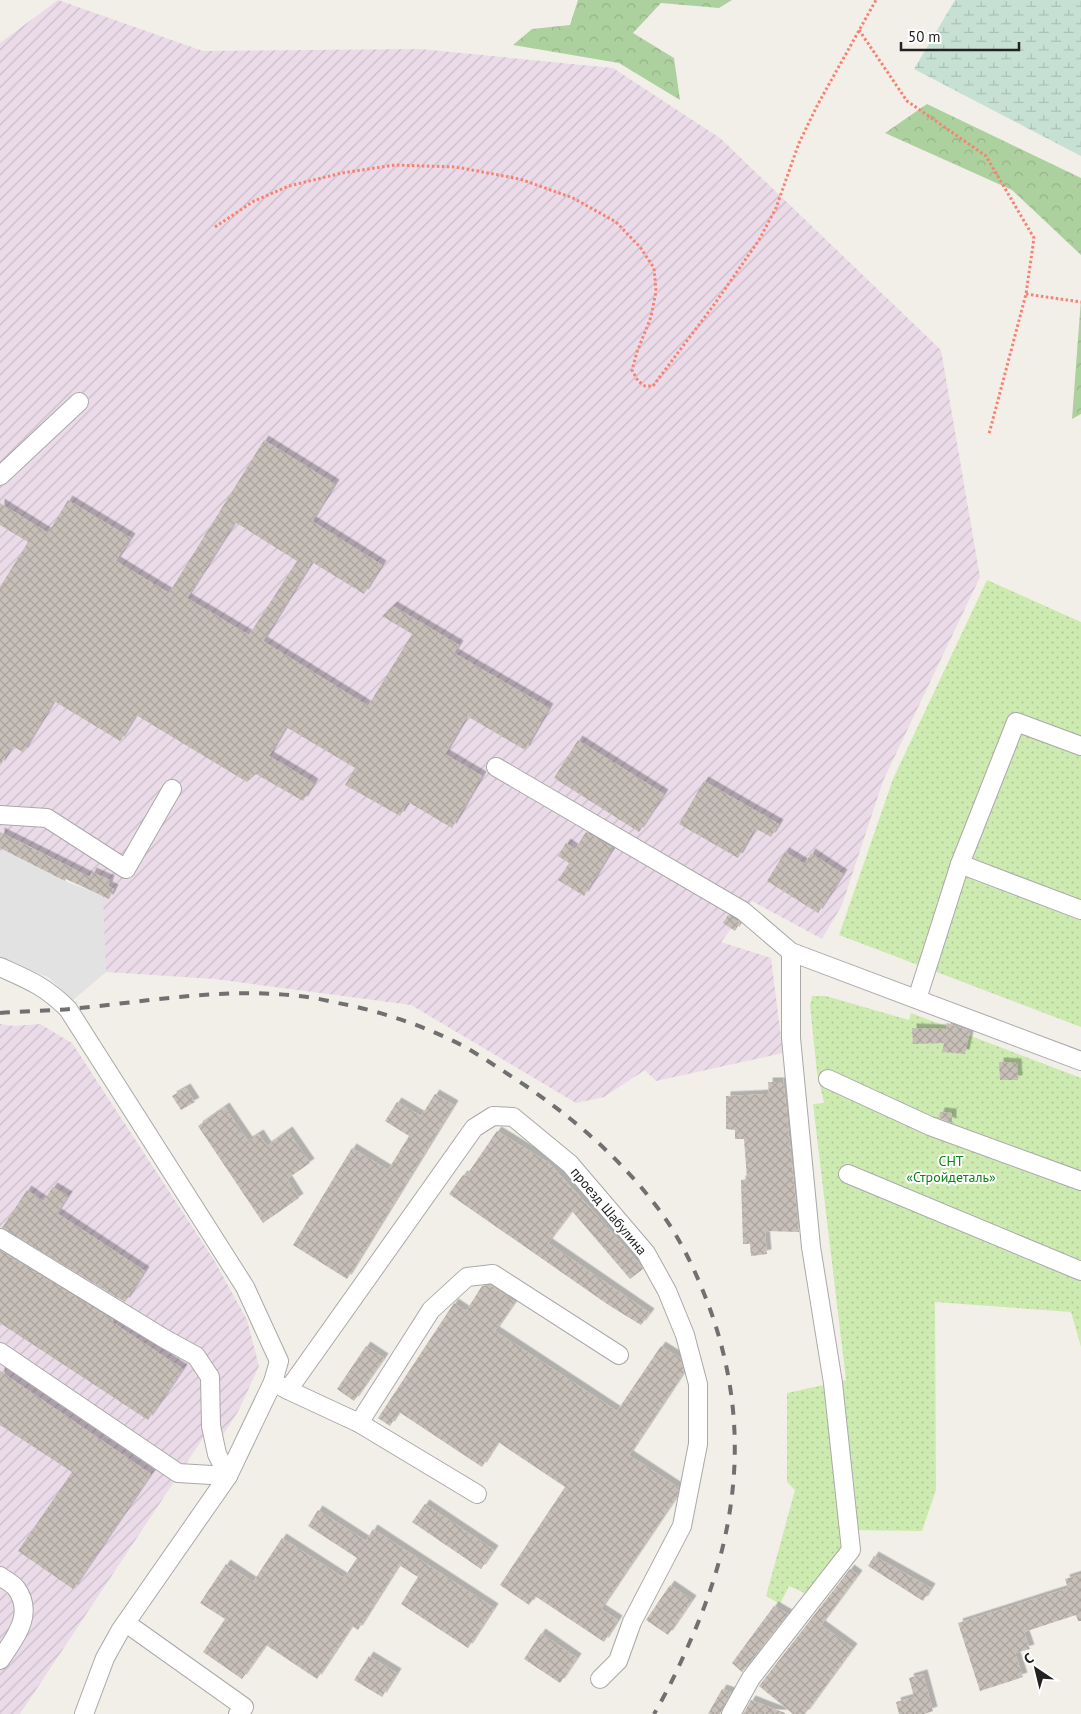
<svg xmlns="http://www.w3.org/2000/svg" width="1081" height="1714" font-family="'PT Sans',sans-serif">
	<defs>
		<pattern id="industrial-furrows" width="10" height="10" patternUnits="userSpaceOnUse" patternTransform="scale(1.25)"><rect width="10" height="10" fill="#ebdbe8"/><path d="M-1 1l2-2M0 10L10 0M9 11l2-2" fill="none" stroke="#c9bcc7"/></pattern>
		<pattern id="forest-crowns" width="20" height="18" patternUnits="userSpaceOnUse" patternTransform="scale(1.25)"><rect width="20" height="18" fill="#add19e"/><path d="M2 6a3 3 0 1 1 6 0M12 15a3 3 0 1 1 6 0" fill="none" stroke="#95b388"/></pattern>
		<pattern id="wetland-marsh" width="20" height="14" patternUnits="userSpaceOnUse" patternTransform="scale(1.25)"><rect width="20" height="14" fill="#c6e0d4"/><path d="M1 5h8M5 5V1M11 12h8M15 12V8" fill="none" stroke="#aac0b6"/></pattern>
		<pattern id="garden-dots" width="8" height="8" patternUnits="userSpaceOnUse" patternTransform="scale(1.25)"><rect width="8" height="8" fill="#cdebb0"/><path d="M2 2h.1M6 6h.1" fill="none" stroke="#b0c997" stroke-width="1.8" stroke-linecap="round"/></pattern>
		<pattern id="building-cross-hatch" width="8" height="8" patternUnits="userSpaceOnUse" patternTransform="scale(1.25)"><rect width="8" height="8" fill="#c7bfb8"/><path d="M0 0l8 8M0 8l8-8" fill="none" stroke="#aba49e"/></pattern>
		<filter id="shadow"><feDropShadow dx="4.5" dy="-4.5" stdDeviation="0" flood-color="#0004"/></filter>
	</defs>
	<rect width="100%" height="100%" fill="#f2efe9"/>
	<g fill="url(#industrial-furrows)">
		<polygon points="58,0 203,51 420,49 613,68 720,138 941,350 980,577 883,781 842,905 822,939 752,901 721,942 771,958 783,1053 656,1081 645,1070 604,1097 576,1103 411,1005 215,979 106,972 99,883 18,840 0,857 0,43"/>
		<polygon points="0,1024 14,1026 40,1024 72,1043 214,1260 247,1320 259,1366 239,1410 223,1435 211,1426 20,1714 0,1714"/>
	</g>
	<g fill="url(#forest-crowns)">
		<polygon points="578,0 732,0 719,8 661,3 633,33 674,58 680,100 619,63 513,45 532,29 570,25"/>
		<polygon points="927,104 1081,178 1081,255 1012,190 885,133"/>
		<polygon points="1081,299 1081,414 1072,419"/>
	</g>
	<polygon fill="url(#wetland-marsh)" points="955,0 1081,0 1081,156 914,69"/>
	<g fill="url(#garden-dots)">
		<polygon points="987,580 1081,622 1081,1027 839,935 893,779"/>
		<polygon points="812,996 826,996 909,1020 911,1013 1081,1078 1081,1347 1071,1312 935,1302 936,1490 922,1531 847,1530 837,1564 811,1596 789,1586 780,1604 766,1596 795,1490 787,1482 787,1393 846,1380 813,1104 824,1103 817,1073 810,1006"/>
	</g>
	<polygon fill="#e2e2e2" points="6,851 65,881 103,896 106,972 73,1000 48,977 0,959 0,857"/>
	<g fill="url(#building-cross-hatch)" fill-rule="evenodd" filter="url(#shadow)">
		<path d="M264 440 335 484 312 521 382 565 364 594 312 562 263 641 368 706 412 634 382 616 393 606 459 645 454 653 549 708 525 750 467 716 445 754 482 776 452 828 408 802 400 816 345 785 355 768 286 727 269 756 314 783 303 801 256 774 247 782 136 715 120 741 54 701 23 752 12 746 0 766V587L28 542 0 525V503L48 533 68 500 131 538 116 561 169 593ZM235 522 297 561 249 635 187 598Z"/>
		<polygon points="578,740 664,794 639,832 554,778"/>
		<polygon points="704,781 779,824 771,837 755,828 738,858 679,824"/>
		<polygon points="0,832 90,877 92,872 110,880 108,886 114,889 109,899 66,879 65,881 0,848"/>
		<polygon points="586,832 613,848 584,896 558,880 569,863 558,856 566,843 575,849"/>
		<polygon points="785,852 805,864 811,853 843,874 818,913 767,881"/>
		<polygon points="728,915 740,923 735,931 723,923"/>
		<polygon points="947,1023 970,1031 965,1054 942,1052 944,1043 913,1044 912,1028 946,1029"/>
		<polygon points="999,1062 1017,1063 1018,1080 1000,1080"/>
		<polygon points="783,1078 799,1232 765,1231 767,1254 751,1256 750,1244 743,1244 741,1180 747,1179 744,1139 735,1139 735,1130 726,1129 726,1096 769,1094 768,1082 783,1082"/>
		<polygon points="186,1088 195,1102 181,1110 172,1096"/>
		<polygon points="435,1094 454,1105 347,1279 293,1245 352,1148 388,1170 409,1136 385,1121 397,1102 421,1116"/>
		<polygon points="225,1107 248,1141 259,1134 267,1146 288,1131 310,1163 287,1179 299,1198 263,1223 198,1126"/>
		<polygon points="940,1112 952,1113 952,1123 939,1118"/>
		<polygon points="497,1131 549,1163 594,1212 641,1266 643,1269 630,1279 572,1211 548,1243 650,1313 641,1325 610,1306 449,1194 463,1175 466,1176"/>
		<polygon points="53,1187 68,1196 57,1213 145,1271 125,1302 2,1228 27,1190 43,1201"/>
		<polygon points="0,1250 113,1320 112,1322 183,1369 148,1420 0,1323"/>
		<polygon points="490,1285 515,1302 495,1331 617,1411 661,1346 680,1358 684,1372 629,1455 679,1488 677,1496 601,1609 618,1620 604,1642 535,1596 529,1605 500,1585 565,1487 498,1442 482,1467 399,1412 390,1426 378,1418 454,1303 466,1311 482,1286"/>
		<polygon points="366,1346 384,1358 354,1401 337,1389"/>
		<polygon points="0,1371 151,1474 73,1589 18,1551 72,1472 0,1425"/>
		<polygon points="425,1504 494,1550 481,1569 412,1522"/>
		<polygon points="318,1510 366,1541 373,1529 494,1608 468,1648 401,1604 418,1577 399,1565 358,1630 352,1626 317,1679 266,1645 242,1679 203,1652 225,1619 200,1603 226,1564 253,1582 282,1538 344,1578 357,1558 308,1526"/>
		<polygon points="874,1556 931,1588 923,1601 868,1566"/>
		<polygon points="850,1569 858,1575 821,1625 853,1648 805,1714 793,1714 759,1686"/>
		<polygon points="1081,1574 1081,1621 1078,1621 1076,1615 1024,1632 1030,1649 1015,1653 1023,1677 980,1691 958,1623 1068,1588 1065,1579"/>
		<polygon points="670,1585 692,1600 668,1635 646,1620"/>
		<polygon points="774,1606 788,1614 742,1672 732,1663"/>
		<polygon points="541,1633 577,1658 560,1683 524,1659"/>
		<polygon points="369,1656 397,1673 382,1697 354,1680"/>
		<polygon points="923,1674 933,1711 924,1714 899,1714 896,1702 914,1697 909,1678"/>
		<polygon points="722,1689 731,1692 720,1714 708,1714"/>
		<polygon points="751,1700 785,1713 785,1714 743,1714"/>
	</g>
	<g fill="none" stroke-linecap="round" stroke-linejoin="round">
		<defs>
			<g id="minor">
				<polyline points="0,476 79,402"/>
				<polyline points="496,767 743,911 791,952 1081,1061"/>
				<polyline points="0,815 47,818 126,869 172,789"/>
				<polyline points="960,864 1016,722 1081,746"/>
				<path d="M0 967C29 980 45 986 68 1009L245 1287 279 1361 273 1382 228 1476 120 1631 105 1658 84 1714"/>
				<polyline points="917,999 960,864 1081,910"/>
				<polyline points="828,1079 930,1126 1081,1181"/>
				<polyline points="848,1174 1081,1271"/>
				<polyline points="0,1238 165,1339 196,1356 210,1377 211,1426 217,1454 228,1476"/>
				<polyline points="0,1352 178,1473 228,1476"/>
				<polyline points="273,1382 288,1390 474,1128 493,1116 513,1117 570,1164 646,1253 667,1291 685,1335 698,1384 698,1444 682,1526 632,1622 618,1661 600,1679"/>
				<polyline points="288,1390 359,1423 477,1494"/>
				<polyline points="359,1423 431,1310 467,1277 493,1274 619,1355"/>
				<path d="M0 1576C5 1580 12 1583 16 1588 35 1614 15 1638 0 1660"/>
				<polyline points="126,1623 244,1707 238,1714"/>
				<polyline points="731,1714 751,1678 851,1550 833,1383 811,1247 791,1038 791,952"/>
			</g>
		</defs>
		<use href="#minor" stroke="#a9a9a9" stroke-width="20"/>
		<g stroke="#fa8072" stroke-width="3" stroke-dasharray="2.5 2.5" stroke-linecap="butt">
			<polyline points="859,30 907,101 986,156 1034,238 1026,294 989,434"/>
			<polyline points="215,227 254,201 289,186 342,173 395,165 456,167 520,179 573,198 616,222 640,247 654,268 656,291 651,317 637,352 632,370 638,381 645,386 653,386 716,302 759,240 776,208 799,143 818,104 876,0"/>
			<polyline points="1026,294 1081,302"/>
		</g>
		<use href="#minor" stroke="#fff" stroke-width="18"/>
		<path stroke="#707070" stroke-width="4" stroke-dasharray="10 10" stroke-linecap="butt" d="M0 1013C23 1011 47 1011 70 1009 145 1002 222 987 298 996 314 997 332 1002 348 1005 389 1014 430 1028 467 1048 487 1060 506 1073 526 1086 577 1121 623 1161 660 1211 680 1238 695 1270 707 1301 752 1419 740 1532 688 1646 678 1669 667 1692 654 1714"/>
	</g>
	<g text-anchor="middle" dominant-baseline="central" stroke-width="4" stroke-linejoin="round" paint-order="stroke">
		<g font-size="14" fill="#0c8416" stroke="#fff">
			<text x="951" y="1161">СНТ<tspan x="951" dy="16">«Стройдеталь»</tspan></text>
		</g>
		<g font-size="14" fill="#222" stroke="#fff">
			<text transform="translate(609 1211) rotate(50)">проезд Шабулина</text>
		</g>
	</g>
	<g transform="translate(1036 1669) rotate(325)" stroke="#ffffff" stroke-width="4" paint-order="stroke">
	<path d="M0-4L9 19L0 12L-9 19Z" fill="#222222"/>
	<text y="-8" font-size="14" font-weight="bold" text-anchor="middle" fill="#222222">С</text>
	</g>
	<path d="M901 42v8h118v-8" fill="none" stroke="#222222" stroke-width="2.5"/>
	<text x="908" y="42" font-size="15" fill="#222222" stroke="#ffffff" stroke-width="4" paint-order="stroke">50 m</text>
</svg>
